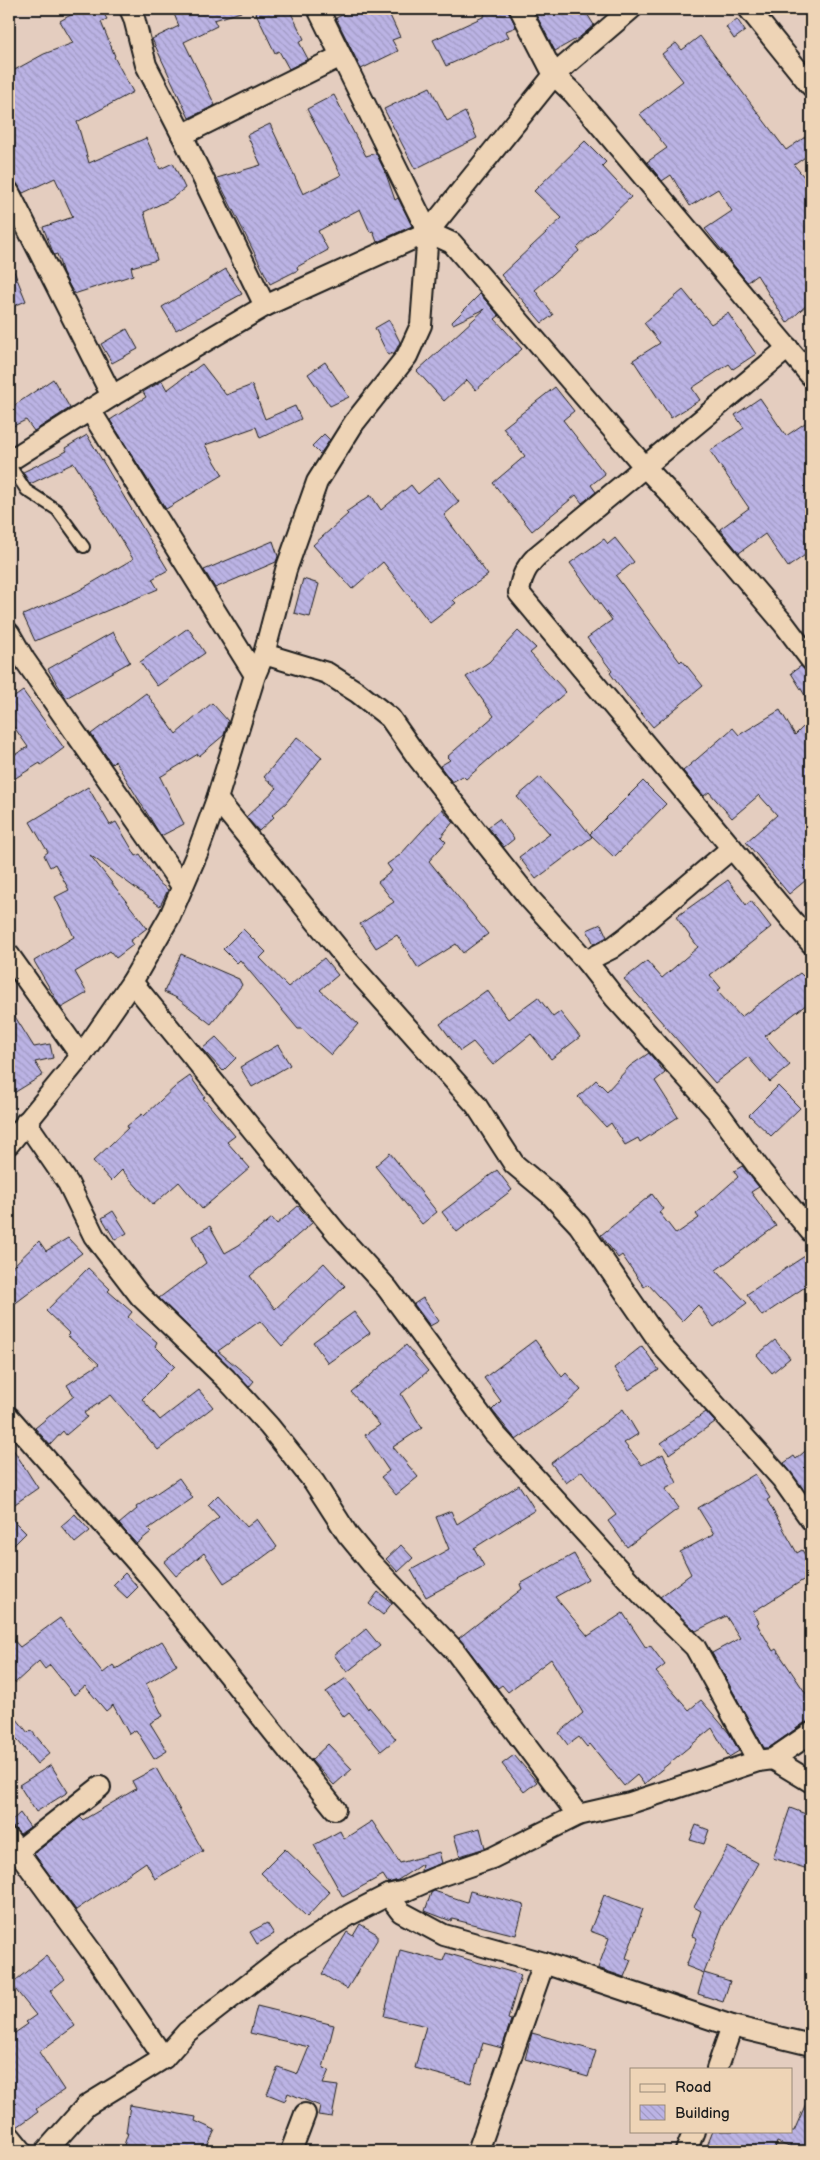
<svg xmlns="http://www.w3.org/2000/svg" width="820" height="2160" font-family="'Balsamiq Sans',sans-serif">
	<defs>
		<pattern id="building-back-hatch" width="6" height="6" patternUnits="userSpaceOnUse" patternTransform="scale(1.25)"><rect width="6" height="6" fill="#bbb3e4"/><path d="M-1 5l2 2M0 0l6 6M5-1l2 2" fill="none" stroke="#a099c3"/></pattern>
	</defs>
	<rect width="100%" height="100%" fill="#e4cdbf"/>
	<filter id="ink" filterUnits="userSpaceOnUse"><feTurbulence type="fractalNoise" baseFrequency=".02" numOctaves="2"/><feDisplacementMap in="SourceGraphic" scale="10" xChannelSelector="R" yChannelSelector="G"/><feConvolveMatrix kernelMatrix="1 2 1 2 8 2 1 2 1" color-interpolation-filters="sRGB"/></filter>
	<g filter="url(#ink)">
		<g fill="url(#building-back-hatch)" stroke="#1c1c1c">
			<polygon points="81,9 101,9 107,19 101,22 115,56 114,57 133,92 77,122 89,163 146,138 160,169 173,163 185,188 171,199 144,212 157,260 131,267 133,275 74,294 63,273 57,254 54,255 43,227 73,217 55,178 23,193 14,181 9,170 9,73 44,54 73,43 60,21"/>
			<polygon points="172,9 241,9 241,12 214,20 217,26 184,42 215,105 189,118 152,39 179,26"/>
			<polygon points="254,9 289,9 304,39 299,42 308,59 289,69 279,51 275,53"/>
			<polygon points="354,9 387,9 400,37 392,40 398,51 361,69 336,18"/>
			<polygon points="482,9 508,9 516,27 506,31 509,37 446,66 433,40 485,16"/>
			<polygon points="533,9 584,9 594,25 580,37 555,51"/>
			<polygon points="737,19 745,31 734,39 726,27"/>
			<polygon points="700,36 786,150 811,133 811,153 794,165 811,185 811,301 787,323 757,275 747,282 705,229 732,211 718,189 690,206 671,175 662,181 647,162 667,148 640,114 683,81 662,54 676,43 682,50"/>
			<polygon points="430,87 447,121 465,112 477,138 415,169 384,109"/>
			<polygon points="334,95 366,156 376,153 386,174 395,200 398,198 412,226 377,242 373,231 370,232 360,209 318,231 328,250 297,267 298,270 270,284 217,178 261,165 247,135 270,124 303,194 341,175 307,109"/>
			<polygon points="585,141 606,162 602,166 631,197 577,248 579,251 535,290 553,315 542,323 501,275 562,218 534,191"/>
			<polygon points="9,259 26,301 9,308"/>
			<polygon points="226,269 242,294 176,330 162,307"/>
			<polygon points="683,290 711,324 728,313 756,354 733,369 729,364 692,388 700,400 671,418 633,360 660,343 644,323"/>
			<polygon points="480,294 499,316 495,319 522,349 476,390 467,380 444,401 417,371 485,309 453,324 452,322"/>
			<polygon points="389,320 400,342 395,352 388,355 375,328"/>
			<polygon points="127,329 138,349 112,363 101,344"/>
			<polygon points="325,362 349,397 330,406 308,374"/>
			<polygon points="202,364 226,395 252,385 265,419 295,406 301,419 260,438 256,427 205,445 223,475 166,509 110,420 146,397 143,392 162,381 167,390"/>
			<polygon points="53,379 70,408 34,431 26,420 9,428 9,409"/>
			<polygon points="555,387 574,411 563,420 605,474 591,485 596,492 582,503 576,495 532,531 493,483 525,456 503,428"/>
			<polygon points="760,398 786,436 811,419 811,551 788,567 765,534 739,553 720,529 749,508 710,451 744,428 735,415"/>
			<polygon points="324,434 330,440 320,454 312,446"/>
			<polygon points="87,435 168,570 152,579 158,589 35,641 23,615 78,591 133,559 74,463 30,484 23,472 67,451 65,448"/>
			<polygon points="439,477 459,502 444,515 488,575 453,600 456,603 430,623 383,562 352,589 313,545 348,514 346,512 371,495 381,510 411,485 418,494"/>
			<polygon points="615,538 634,562 616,576 680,662 682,660 703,686 653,727 630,700 610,673 612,671 587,638 612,620 570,563 604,539 608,544"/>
			<polygon points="273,541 278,556 276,562 215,588 204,570"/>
			<polygon points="303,579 319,584 310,617 294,613"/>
			<polygon points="188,628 205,653 157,686 140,662"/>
			<polygon points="518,631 536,648 530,653 566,692 466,779 463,776 452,782 440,766 450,760 447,757 494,716 466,677 489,662"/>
			<polygon points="113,632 130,662 66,698 48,669"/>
			<polygon points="801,666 811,677 811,705 791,673"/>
			<polygon points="23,691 64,748 41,765 40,763 9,782 9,758 28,747 9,720 9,701"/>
			<polygon points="146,693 176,734 212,703 228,721 224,735 199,756 198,754 160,777 184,824 161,836 115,761 112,764 91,734"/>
			<polygon points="780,710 795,735 811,719 811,876 789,894 746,842 777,815 759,795 732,818 709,792 704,796 683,771 733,728 739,735"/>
			<polygon points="297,737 322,757 286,803 272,815 274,817 259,831 246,817 277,788 264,777"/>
			<polygon points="540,777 576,817 592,837 536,879 519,857 550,834 517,797"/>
			<polygon points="643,781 666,804 614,857 590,834"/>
			<polygon points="88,787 110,825 116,822 136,856 140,854 158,882 168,890 160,906 90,855 147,928 130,941 133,945 116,958 110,951 75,972 87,993 61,1008 34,961 74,937 55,897 69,890 55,864 50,867 44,855 48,852 30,822"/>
			<polygon points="442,809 453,822 441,837 446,842 429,861 488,934 463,953 456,944 418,968 397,935 376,948 360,924 394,902 378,882 392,871 387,864 400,855"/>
			<polygon points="499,819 514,839 504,847 488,827"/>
			<polygon points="728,880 746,905 751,901 771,927 710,975 721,988 717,991 741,1017 800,973 803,976 811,970 811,1001 765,1036 790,1065 770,1082 748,1057 715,1083 624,979 647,961 662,978 698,947 676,917"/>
			<polygon points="601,924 607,937 594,944 587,930"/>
			<polygon points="243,929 266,952 260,958 288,987 324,958 338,975 320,990 358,1024 331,1055 302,1029 298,1029 240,960 237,963 223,949"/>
			<polygon points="181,954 239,979 242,985 211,1024 177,998 164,992"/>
			<polygon points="487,990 508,1019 538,997 553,1017 560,1012 580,1037 551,1059 531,1034 493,1065 473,1042 460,1051 440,1024"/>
			<polygon points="9,1007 34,1047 50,1044 53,1058 35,1062 43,1075 9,1096"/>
			<polygon points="216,1037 236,1058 223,1071 202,1049"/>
			<polygon points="278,1045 290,1065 252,1087 240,1067"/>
			<polygon points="649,1053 665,1073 655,1081 678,1117 640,1142 638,1138 625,1145 611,1123 606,1127 578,1097 596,1080 607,1091 630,1066"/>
			<polygon points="190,1076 205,1097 203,1098 235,1136 227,1142 250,1168 202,1209 179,1182 153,1205 122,1170 111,1181 93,1161 128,1128 127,1126 142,1114 144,1116 176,1086"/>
			<polygon points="778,1086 800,1108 771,1136 749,1115"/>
			<polygon points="390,1153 437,1212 422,1224 375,1166"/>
			<polygon points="742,1166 759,1187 751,1192 776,1226 716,1270 747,1303 714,1327 698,1305 682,1321 648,1284 644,1287 622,1255 618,1258 601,1235 652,1194 663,1209 659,1212 676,1234 699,1218 696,1214 738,1177 734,1171"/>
			<polygon points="497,1170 512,1190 457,1232 442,1212"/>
			<polygon points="298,1206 312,1223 250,1276 275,1309 324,1263 345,1286 282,1346 260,1321 218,1351 254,1381 249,1387 159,1298 206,1263 192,1236 210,1226 225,1253 239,1245 272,1218 277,1224"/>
			<polygon points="113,1211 127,1233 115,1240 102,1218"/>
			<polygon points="68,1238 82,1253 9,1308 9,1270 39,1241 46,1251"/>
			<polygon points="811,1252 811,1283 762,1316 747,1294"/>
			<polygon points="88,1268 110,1289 108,1291 132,1312 128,1317 157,1342 155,1346 175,1366 142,1399 160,1420 199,1390 213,1407 158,1450 111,1395 84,1413 87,1417 66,1435 63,1431 50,1445 35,1428 74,1396 67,1385 99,1364 68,1336 70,1334 46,1311"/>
			<polygon points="423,1298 439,1321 430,1326 414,1304"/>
			<polygon points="354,1312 370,1333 328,1363 313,1342"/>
			<polygon points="535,1340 562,1377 566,1373 581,1390 565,1405 516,1440 492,1410 501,1401 484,1378"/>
			<polygon points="775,1340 790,1358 772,1373 757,1355"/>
			<polygon points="406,1345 428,1371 401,1394 422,1428 393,1447 418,1477 396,1495 381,1477 389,1471 365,1435 380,1425 351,1392"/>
			<polygon points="642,1346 659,1370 629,1390 614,1368"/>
			<polygon points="623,1409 638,1434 624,1443 642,1465 663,1454 677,1483 665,1489 679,1508 627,1547 608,1521 616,1515 582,1471 566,1483 551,1463"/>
			<polygon points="706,1412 715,1422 669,1454 661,1443"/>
			<polygon points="9,1443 38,1488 9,1508"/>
			<polygon points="811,1446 811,1500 784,1463 794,1456 796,1459"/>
			<polygon points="755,1474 770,1498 767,1500 797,1553 802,1550 811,1564 811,1575 753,1612 759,1622 757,1624 773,1651 776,1649 811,1701 811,1721 804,1723 769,1748 764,1748 712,1653 740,1638 726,1616 696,1631 660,1597 691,1574 680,1552 714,1534 698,1508"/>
			<polygon points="179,1478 193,1498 148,1529 151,1532 136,1544 119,1524 137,1509 136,1507"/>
			<polygon points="519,1485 535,1510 474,1548 484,1566 426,1597 411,1570 449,1549 436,1517 451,1511 457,1524"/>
			<polygon points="218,1495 247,1527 257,1519 277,1547 254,1564 224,1583 204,1553 176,1576 164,1562 219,1517 208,1505"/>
			<polygon points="75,1514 90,1531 75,1543 61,1526"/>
			<polygon points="9,1516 26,1533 9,1550"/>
			<polygon points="401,1545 413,1558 398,1572 386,1559"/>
			<polygon points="574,1554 588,1579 555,1597 588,1636 623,1613 646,1648 650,1645 665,1665 656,1672 689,1710 701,1700 729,1733 739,1751 729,1757 712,1728 644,1784 637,1775 624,1786 590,1744 587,1747 579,1737 568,1745 559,1733 583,1713 551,1659 508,1692 502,1685 498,1688 459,1638 522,1589 520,1584"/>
			<polygon points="125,1573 138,1587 127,1598 113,1585"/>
			<polygon points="378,1592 392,1603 383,1615 369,1604"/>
			<polygon points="60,1618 103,1673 113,1665 116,1669 162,1641 177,1665 146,1684 163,1716 150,1723 167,1751 154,1759 136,1730 129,1734 113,1705 106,1711 85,1686 74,1695 50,1665 45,1669 39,1661 15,1683 9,1676 9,1635 20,1647"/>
			<polygon points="366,1629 380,1646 347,1672 334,1655"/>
			<polygon points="346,1678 368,1709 369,1707 396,1739 381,1751 349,1713 344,1717 326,1692"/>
			<polygon points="9,1709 28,1733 31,1730 50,1753 37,1764 9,1730"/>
			<polygon points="328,1744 352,1769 334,1785 311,1760"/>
			<polygon points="514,1755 537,1782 524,1792 502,1764"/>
			<polygon points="51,1765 68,1792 36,1812 19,1785"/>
			<polygon points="156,1768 203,1851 155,1879 146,1862 76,1910 34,1854 80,1817 83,1820 136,1789 132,1781"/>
			<polygon points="790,1808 811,1816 811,1870 773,1858"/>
			<polygon points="20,1813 30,1827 20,1834 9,1823"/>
			<polygon points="372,1821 400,1863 439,1852 442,1863 421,1871 422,1864 398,1880 388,1883 383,1875 343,1897 314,1845 340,1831 344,1839"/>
			<polygon points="696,1825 709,1830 704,1844 690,1840"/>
			<polygon points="480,1828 485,1848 460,1856 454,1835"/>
			<polygon points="728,1847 758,1863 722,1927 704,1973 686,1966 697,1938 692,1936 701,1911 694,1907"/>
			<polygon points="285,1849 330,1892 307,1917 261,1873"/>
			<polygon points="434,1891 467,1902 470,1891 524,1905 516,1935 452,1919 451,1921 425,1911 431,1893"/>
			<polygon points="604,1895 643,1909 626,1958 631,1960 624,1977 598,1968 609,1938 590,1931"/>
			<polygon points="267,1923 274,1934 257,1944 250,1932"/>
			<polygon points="360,1924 377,1934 377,1940 347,1989 322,1974 347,1932 353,1936"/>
			<polygon points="400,1950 443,1961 446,1953 521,1975 508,2019 511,2020 502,2048 483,2043 471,2083 415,2068 426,2026 384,2016"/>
			<polygon points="46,1956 65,1979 50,1991 75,2026 39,2052 64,2090 36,2109 38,2112 17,2127 9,2123 9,2037 28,2024 26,2022 36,2015 11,1984"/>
			<polygon points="704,1973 730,1981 723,2002 698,1994"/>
			<polygon points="257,2006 334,2025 323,2068 329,2070 323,2084 338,2086 332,2117 318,2115 320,2106 288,2093 285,2101 267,2094 278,2067 298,2074 309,2047 250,2033"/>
			<polygon points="532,2033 596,2051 588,2077 525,2059"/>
			<polygon points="811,2092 811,2151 799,2151 777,2142 774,2151 705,2151 713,2131 794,2131"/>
			<polygon points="130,2105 196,2117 195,2121 215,2130 205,2151 122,2151 128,2133 126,2133"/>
		</g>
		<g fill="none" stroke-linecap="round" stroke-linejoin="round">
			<defs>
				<polyline id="lane" points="9,464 26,490 57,510 84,547"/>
				<g id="street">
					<polyline points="130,9 134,18 146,65 182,135 265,306"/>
					<polyline points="520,9 554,75 574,94 811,376"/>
					<polyline points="749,9 811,86"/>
					<polyline points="182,135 341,56"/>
					<polyline points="9,192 112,396"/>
					<polyline points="428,232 452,243 644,466 706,532 784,624 811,660"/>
					<path d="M788 348 537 556C526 567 521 577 519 593L811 943"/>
					<polyline points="90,410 255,675"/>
					<polyline points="9,461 112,396 265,306 428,232 554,75 631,9"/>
					<polyline points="9,633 24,659 182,886"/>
					<polyline points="264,654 327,673 357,692 390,718 418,758 529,898 586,961 615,998 718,1112 761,1171 811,1232"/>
					<polyline points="217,799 349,962 476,1105 514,1164 550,1194 579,1225 663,1347 782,1479 811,1520"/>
					<polyline points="9,955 81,1056"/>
					<polyline points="586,961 612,948 628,936 732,848"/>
					<polyline points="132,982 336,1232 387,1288 494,1433 644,1597 695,1647 758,1761"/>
					<polyline points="26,1122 68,1183 94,1236 140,1296 226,1379 269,1426 314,1482 348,1535 371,1563 455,1651 578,1815"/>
					<polyline points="9,1144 81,1056 132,982 170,916 198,851 217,799 255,675 264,654 286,570 317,482 354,423 407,356 421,325 428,232 318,9"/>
					<polyline points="9,1417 149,1576 335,1809"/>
					<polyline points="773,1759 811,1782"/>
					<polyline points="9,1839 96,1958 164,2058 187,2032 285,1956 349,1915 388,1895 405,1891 437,1877 492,1858 578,1815 630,1803 758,1761 773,1759 811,1733"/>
					<polyline points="17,1852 100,1787"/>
					<polyline points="388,1895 401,1912 444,1935 544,1963 732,2026 811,2045"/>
					<polyline points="717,2069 732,2026"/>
					<polyline points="9,2135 22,2151"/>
					<polyline points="46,2151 86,2106 164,2058"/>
					<polyline points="291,2151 305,2114"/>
					<polyline points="478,2151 544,1963"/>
					<polyline points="686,2151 694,2131"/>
				</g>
			</defs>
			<use href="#lane" stroke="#1c1c1c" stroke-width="14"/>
			<use href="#street" stroke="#1c1c1c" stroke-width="24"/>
			<use href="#lane" stroke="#eed4b6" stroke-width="10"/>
			<use href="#street" stroke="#eed4b6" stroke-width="20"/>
		</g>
	</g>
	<rect width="820" height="2160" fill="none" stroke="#eed4b6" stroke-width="30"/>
	<rect x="15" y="15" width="790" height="2130" fill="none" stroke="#1c1c1c" stroke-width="2" filter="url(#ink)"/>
	<rect x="630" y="2068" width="162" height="65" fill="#eed4b6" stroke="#9a8a78"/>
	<rect x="640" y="2084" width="25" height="8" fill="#eed4b6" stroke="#9a8a78"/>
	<text x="675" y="2092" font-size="15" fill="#1c1c1c">Road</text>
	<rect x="640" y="2105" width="25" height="15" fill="url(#building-back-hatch)" stroke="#9a8a78"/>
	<text x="675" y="2118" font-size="15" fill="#1c1c1c">Building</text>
</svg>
